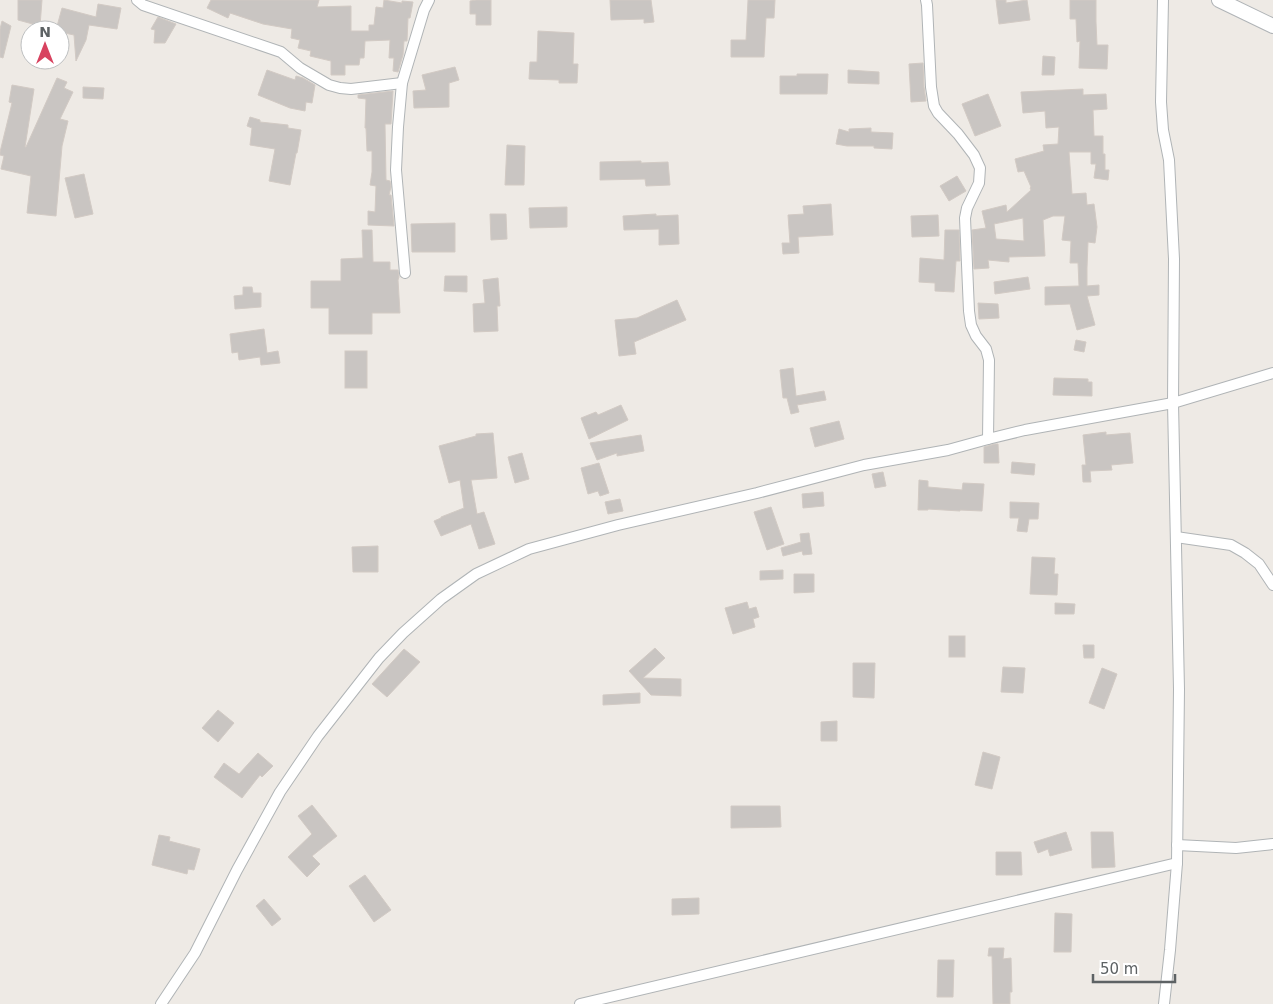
<svg xmlns="http://www.w3.org/2000/svg" width="1273" height="1004" font-family="'DejaVu Sans',sans-serif">
	<rect width="100%" height="100%" fill="#eeeae5"/>
	<g fill="#c9c5c2" stroke="#d2cac4" fill-rule="evenodd">
		<polygon points="18,0 42,0 40,26 18,20"/>
		<polygon points="211,0 319,0 317,7 351,6 351,31 369,31 369,25 374,25 376,7 383,8 384,0 402,3 402,1 413,2 410,18 408,18 407,41 404,41 403,55 398,72 393,71 394,58 389,58 390,40 365,41 364,58 360,58 359,65 345,65 345,75 331,75 331,61 310,56 311,51 298,48 300,40 291,38 292,29 263,24 230,13 228,18 207,8"/>
		<polygon points="476,0 491,0 491,25 476,25 476,14 470,14 470,1"/>
		<polygon points="610,0 651,0 654,22 644,23 644,19 611,20"/>
		<polygon points="748,0 775,0 774,18 766,18 764,57 731,57 731,40 746,40"/>
		<polygon points="996,0 1006,0 1006,3 1027,0 1030,20 999,24"/>
		<polygon points="1070,0 1096,0 1096,22 1097,45 1108,45 1107,69 1079,68 1080,41 1077,42 1076,19 1070,19"/>
		<polygon points="98,4 121,8 117,29 89,25 86,40 76,61 74,35 60,32 60,30 56,30 62,8 96,17"/>
		<polygon points="158,17 176,24 165,43 154,43 155,30 151,29"/>
		<polygon points="2,21 11,26 3,58 0,57 0,29"/>
		<polygon points="538,31 574,33 573,64 578,64 577,83 559,83 559,80 529,79 530,62 537,62"/>
		<polygon points="1043,56 1055,57 1054,75 1042,75"/>
		<polygon points="923,63 924,87 926,101 911,102 909,64"/>
		<polygon points="455,67 459,80 449,83 449,107 414,108 413,91 426,90 422,75"/>
		<polygon points="267,70 295,80 296,76 303,78 315,85 312,103 306,102 305,111 290,108 258,95"/>
		<polygon points="848,70 879,72 879,84 848,83"/>
		<polygon points="797,74 828,74 827,94 780,94 780,76 797,76"/>
		<polygon points="57,78 67,82 64,88 73,92 60,119 68,121 62,146 56,216 27,213 31,176 1,169 4,156 0,155 0,152 12,103 9,102 12,85 34,89 25,147 26,147"/>
		<polygon points="83,87 104,88 103,99 83,98"/>
		<path d="M1083 89V95L1106 94 1107 109 1093 110 1094 136H1103V154H1105V170H1109L1108 180 1094 178 1096 164H1091V152H1069L1072 194 1086 193 1087 205 1094 204 1097 227 1095 243 1088 242 1087 268V286L1099 285V295L1087 296 1095 325 1077 330 1070 304 1045 305V287L1079 286 1078 263H1070L1071 241 1062 240 1065 216H1053L1043 220 1045 256 1009 257V262L988 260 989 268 974 269 972 230 986 228 982 211 1006 205 1007 212 1031 190 1030 188 1031 187 1024 171 1018 172 1015 159 1044 151 1043 145 1058 144 1059 127 1046 128 1045 111 1023 113 1021 92ZM1023 218 1024 241 996 239 994 224Z"/>
		<polygon points="393,91 391,124 385,124 386,180 390,181 391,187 389,195 391,195 394,226 368,225 368,211 375,212 376,186 370,185 372,172 372,151 367,151 366,128 365,128 366,99 358,98 358,95"/>
		<polygon points="988,94 1001,126 975,136 962,104"/>
		<polygon points="250,117 260,120 260,122 288,125 288,128 301,130 297,153 296,153 290,185 269,181 275,149 250,145 252,128 247,126"/>
		<polygon points="871,128 871,132 893,133 892,149 874,148 874,146 847,146 836,144 839,129 849,132 849,129"/>
		<polygon points="507,145 525,146 524,185 505,185"/>
		<polygon points="641,161 641,163 668,162 670,185 646,186 645,179 600,180 600,162"/>
		<polygon points="84,174 93,214 75,218 65,178"/>
		<polygon points="957,176 966,191 949,201 940,186"/>
		<polygon points="831,204 833,235 798,237 799,253 783,254 782,243 790,243 788,215 804,214 803,206"/>
		<polygon points="567,207 567,227 530,228 529,208"/>
		<polygon points="490,214 506,214 507,239 491,240"/>
		<polygon points="656,214 656,216 678,215 679,244 659,245 659,229 624,230 623,216"/>
		<polygon points="938,215 939,236 912,237 911,216"/>
		<polygon points="455,223 455,252 412,252 411,224"/>
		<polygon points="362,230 372,230 373,262 390,262 390,270 398,270 399,277 398,280 400,313 372,313 372,334 329,334 329,308 311,308 311,281 341,281 341,259 363,258"/>
		<polygon points="945,230 959,230 960,261 956,261 954,292 935,291 935,283 919,282 920,258 944,260"/>
		<polygon points="445,276 467,276 467,292 444,291"/>
		<polygon points="1028,277 1030,289 995,294 994,282"/>
		<polygon points="498,278 500,306 497,306 498,331 474,332 473,304 485,303 483,280"/>
		<polygon points="243,287 252,287 253,293 261,293 261,307 235,309 234,296 243,295"/>
		<polygon points="677,300 686,320 634,342 636,354 619,356 615,320 637,318"/>
		<polygon points="978,303 998,304 999,318 979,319"/>
		<polygon points="264,329 267,353 278,351 280,363 261,365 260,357 239,360 238,352 232,353 230,334"/>
		<polygon points="1076,340 1086,342 1084,352 1074,350"/>
		<rect x="345" y="351" width="22" height="37"/>
		<polygon points="793,368 796,396 824,391 826,400 797,405 799,412 791,414 787,398 783,398 780,370"/>
		<polygon points="1054,378 1088,379 1088,382 1092,382 1092,396 1053,395"/>
		<polygon points="621,405 628,420 589,439 581,418 596,412 598,415"/>
		<polygon points="839,421 844,439 815,447 810,428"/>
		<polygon points="1106,432 1106,435 1130,433 1133,463 1111,465 1112,470 1090,471 1091,482 1083,482 1082,465 1086,465 1083,435"/>
		<polygon points="493,433 497,478 471,480 477,514 484,512 495,544 479,549 471,524 441,536 434,521 441,518 441,517 464,508 460,480 449,483 439,446 476,436 476,434"/>
		<polygon points="641,435 644,451 617,456 617,453 597,460 590,443"/>
		<polygon points="995,444 998,444 999,463 984,463 984,447"/>
		<polygon points="522,453 529,479 515,483 508,457"/>
		<polygon points="1012,462 1035,464 1034,475 1011,473"/>
		<polygon points="599,463 609,493 600,496 598,491 588,494 581,468"/>
		<polygon points="883,472 886,486 875,488 872,474"/>
		<polygon points="919,480 928,481 928,487 962,490 963,483 984,484 982,511 960,510 960,511 928,509 928,510 918,510"/>
		<polygon points="823,492 824,506 803,508 802,494"/>
		<polygon points="620,499 623,511 608,514 605,502"/>
		<polygon points="1010,502 1039,503 1038,519 1029,519 1027,532 1017,531 1019,518 1010,518"/>
		<polygon points="771,507 784,544 767,550 754,512"/>
		<polygon points="809,533 812,554 803,555 802,551 783,556 781,548 801,542 800,534"/>
		<polygon points="378,546 378,572 353,572 352,547"/>
		<polygon points="1032,557 1055,558 1054,574 1058,574 1057,595 1030,594"/>
		<polygon points="783,570 783,579 760,580 760,571"/>
		<polygon points="794,574 814,574 814,592 794,593"/>
		<polygon points="747,602 749,609 756,607 759,617 753,619 755,627 733,634 725,608"/>
		<polygon points="1055,603 1075,604 1074,614 1055,614"/>
		<rect x="949" y="636" width="16" height="21"/>
		<polygon points="1083,645 1094,645 1094,658 1084,658"/>
		<polygon points="655,648 665,658 643,678 681,679 681,696 651,695 629,671"/>
		<polygon points="404,649 420,662 387,697 372,684"/>
		<polygon points="853,663 875,663 874,698 853,697"/>
		<polygon points="1003,667 1025,668 1023,693 1001,692"/>
		<polygon points="1102,668 1117,674 1104,709 1089,703"/>
		<polygon points="640,693 640,703 603,705 603,695"/>
		<polygon points="218,710 234,723 218,742 202,728"/>
		<polygon points="837,721 837,741 821,741 821,722"/>
		<polygon points="983,752 1000,757 992,789 975,785"/>
		<polygon points="258,753 273,766 262,777 260,775 242,798 214,777 224,763 239,774"/>
		<polygon points="312,805 337,836 312,856 320,864 307,877 288,857 312,834 298,816"/>
		<polygon points="731,806 780,806 781,827 731,828"/>
		<polygon points="1066,832 1072,850 1050,856 1048,849 1038,853 1034,842"/>
		<polygon points="1091,832 1113,832 1115,867 1092,868"/>
		<polygon points="159,835 170,837 169,841 200,849 194,870 188,869 187,874 152,865"/>
		<polygon points="996,852 1021,852 1022,875 996,875"/>
		<polygon points="365,875 391,910 374,922 349,886"/>
		<polygon points="699,898 699,914 672,915 672,899"/>
		<polygon points="264,899 281,919 272,926 256,906"/>
		<polygon points="1055,913 1072,914 1071,952 1054,952"/>
		<polygon points="989,948 1004,948 1003,959 1011,958 1012,992 1010,992 1010,1004 993,1004 992,956 988,956"/>
		<polygon points="938,960 954,960 953,997 937,997"/>
	</g>
	<g fill="none" stroke-linecap="round" stroke-linejoin="round">
		<defs>
			<g id="street">
				<polyline points="137,0 143,5 281,52 300,68 329,85 340,88 351,89 402,83"/>
				<polyline points="926,0 927,5 931,87 934,106 938,113 958,134 974,155 980,168 979,183 967,208 965,218 969,311 971,325 976,336 986,349 989,360 988,439"/>
				<polyline points="1163,0 1161,102 1163,130 1169,160 1174,259 1173,403 1179,689 1177,863 1170,950 1164,1004"/>
				<polyline points="405,273 396,170 398,127 402,83 424,10 429,0"/>
				<polyline points="1176,537 1231,545 1245,553 1259,564 1273,585"/>
				<polyline points="1177,845 1236,848 1273,844"/>
				<polyline points="161,1004 195,953 237,870 280,792 318,736 379,658 403,633 441,599 476,574 529,549 618,525 757,493 864,465 948,450 988,439 1025,430 1173,403 1273,373"/>
				<polyline points="580,1004 1177,863"/>
			</g>
			<polyline id="secondary" points="1219,0 1273,26"/>
		</defs>
		<use href="#street" stroke="#b0b4b6" stroke-width="12"/>
		<use href="#secondary" stroke="#b0b4b7" stroke-width="16"/>
		<use href="#street" stroke="#fff" stroke-width="10"/>
		<use href="#secondary" stroke="#fff" stroke-width="14"/>
	</g>
	<g transform="translate(45 45)"><circle r="24" fill="#ffffff" stroke="#bec0c1"/>
	<path d="M0-4L9 19L0 12L-9 19Z" fill="#d8425f"/>
	<text y="-8" font-size="14" font-weight="bold" text-anchor="middle" fill="#5d6264">N</text>
	</g>
	<path d="M1093 974v8h82v-8" fill="none" stroke="#5d6264" stroke-width="2.5"/>
	<text x="1100" y="974" font-size="15" fill="#5d6264" stroke="#ffffff" stroke-width="4" paint-order="stroke">50 m</text>
</svg>
